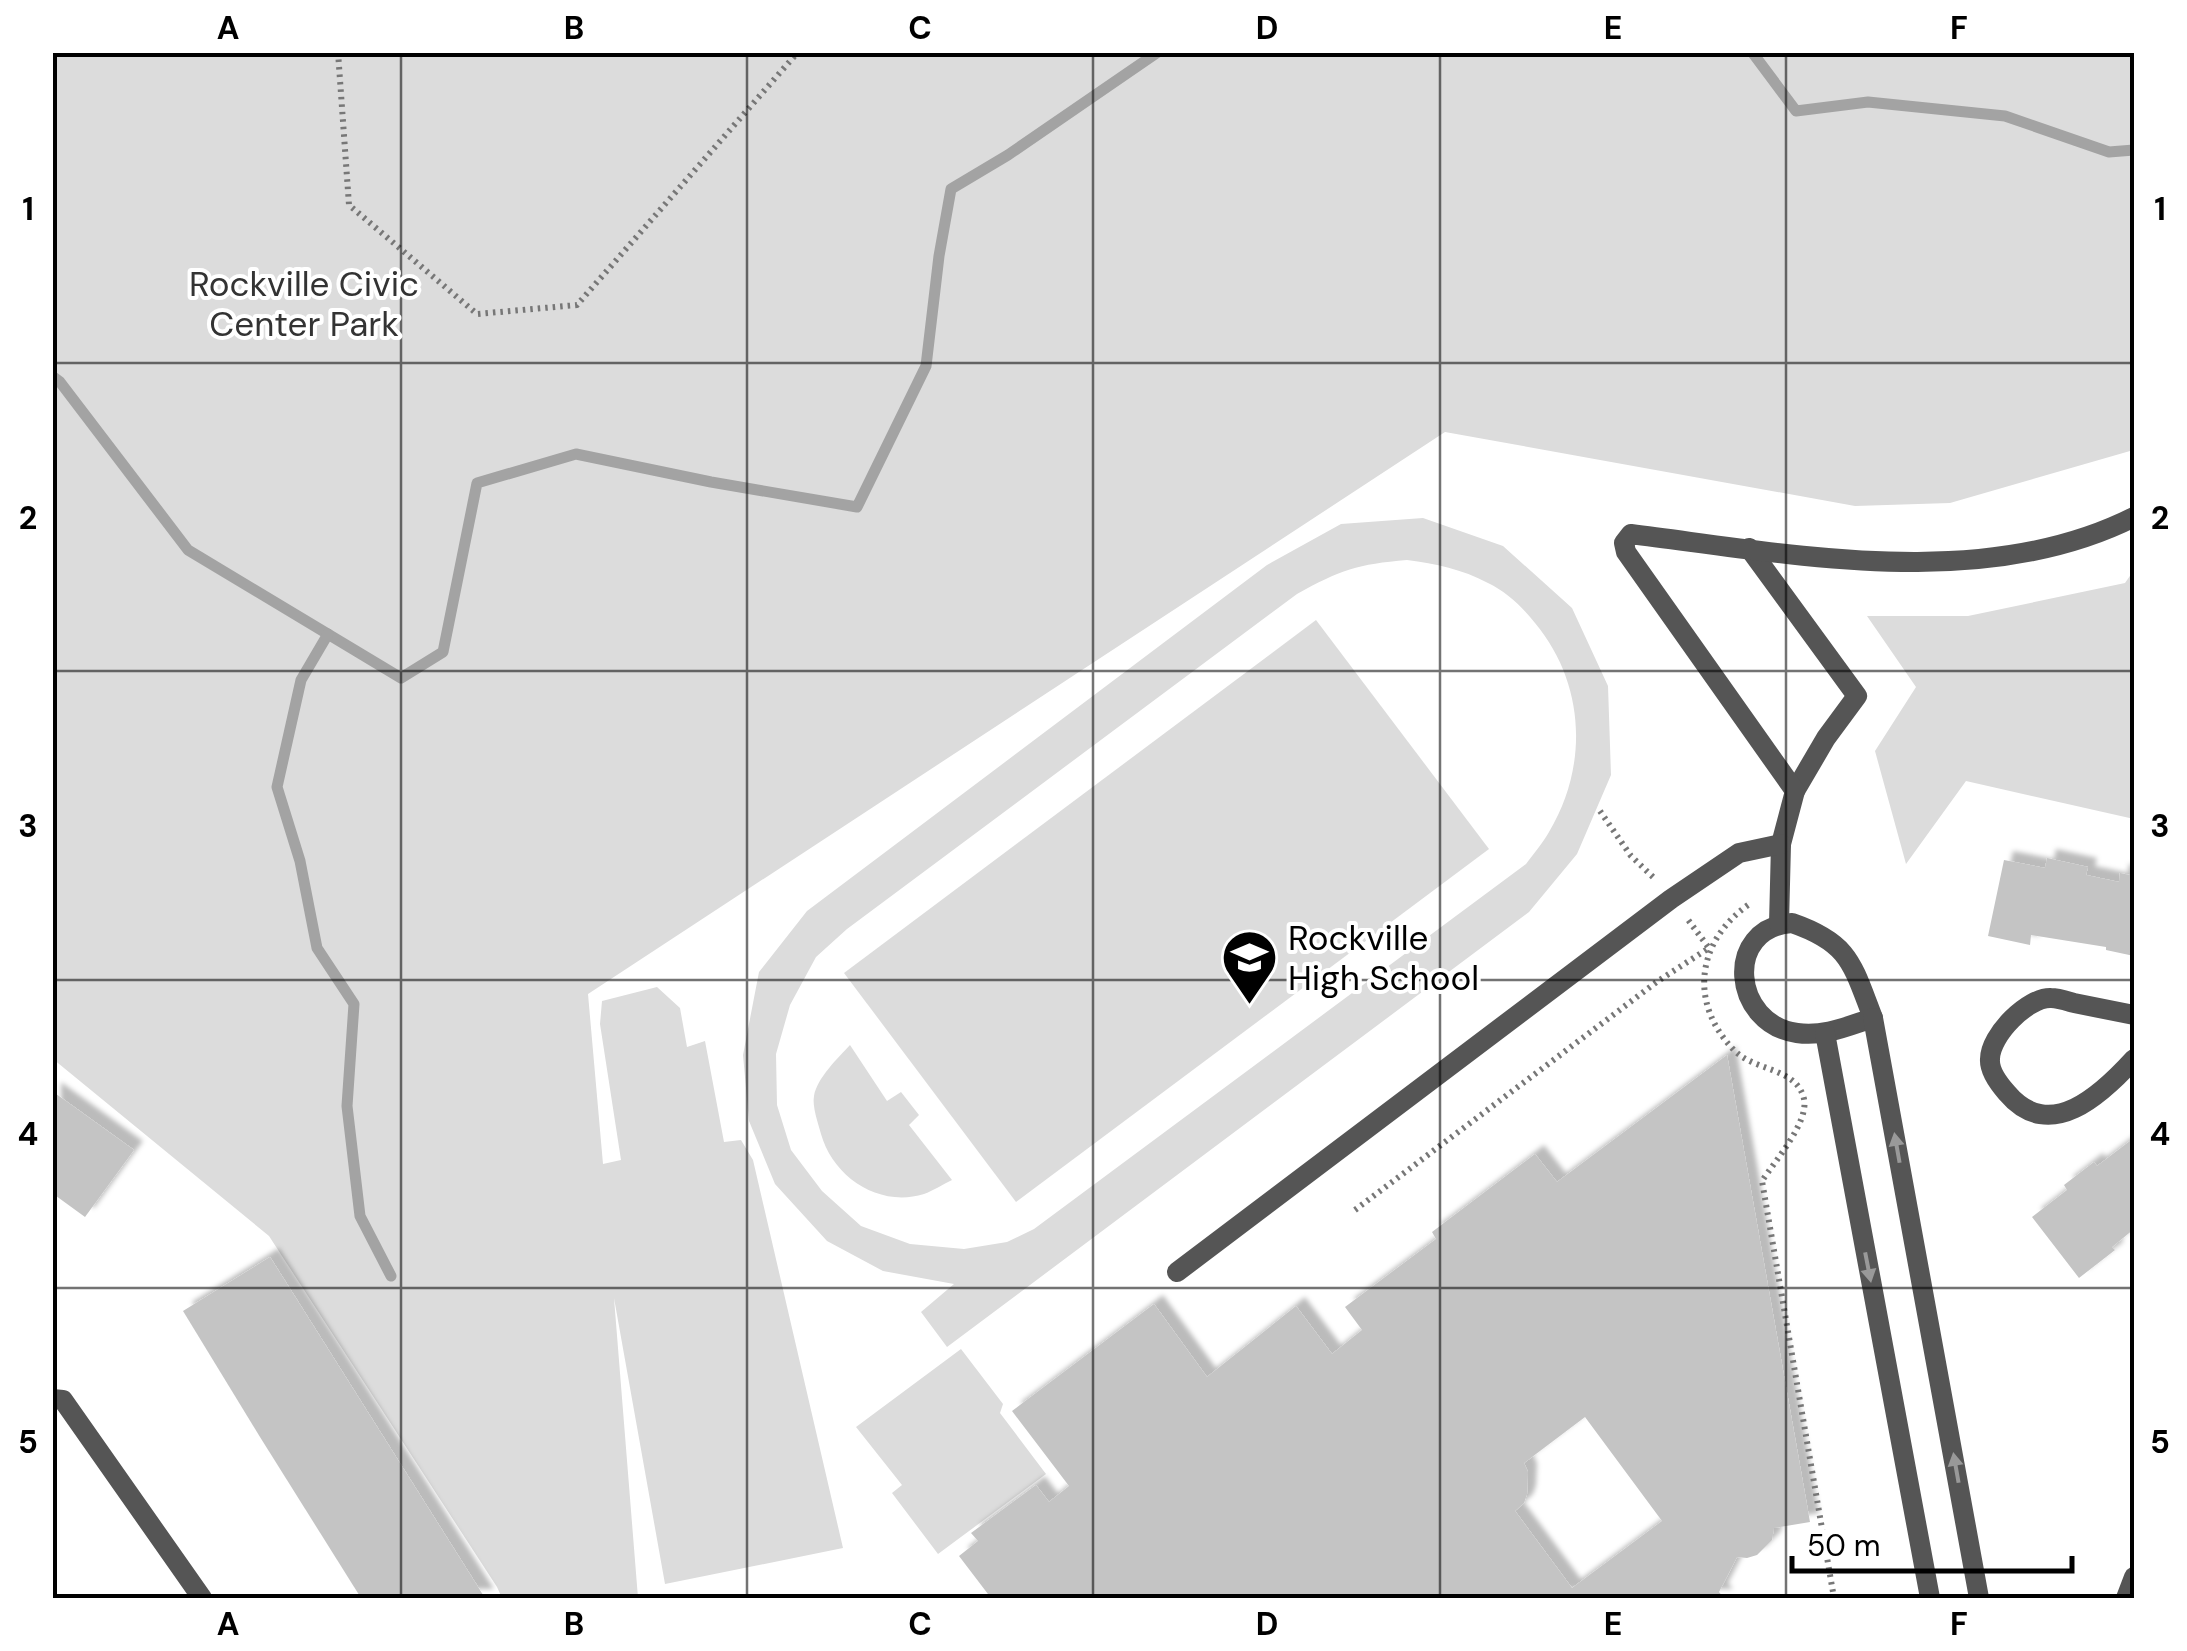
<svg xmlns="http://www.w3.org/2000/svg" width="2187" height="1651" font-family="'DM Sans',sans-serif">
	<defs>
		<filter id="shadow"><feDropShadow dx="9" dy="-9" stdDeviation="2.5" flood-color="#0004"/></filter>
	</defs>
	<rect width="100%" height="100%" fill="#fff"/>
	<g fill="#dcdcdc" fill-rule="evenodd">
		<polygon points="52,53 2134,53 2134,457 2130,451 1950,503 1855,506 1445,432 588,994 603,1164 621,1160 600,1024 602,1001 657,987 680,1008 687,1047 705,1041 724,1142 741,1140 753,1160 843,1548 665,1584 614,1298 638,1598 502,1598 497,1587 269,1236 53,1059"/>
		<path d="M1423 518 1503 546 1572 608 1608 686 1611 775 1577 854 1529 912 947 1347 921 1312 954 1284 883 1271 827 1241 775 1184 749 1121 743 1055 759 972 807 911 1267 565 1341 524ZM1407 560C1436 564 1462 569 1488 583 1507 592 1522 607 1535 623 1585 683 1589 765 1549 832 1543 843 1534 853 1526 864L1034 1229 1007 1242 964 1249 910 1244 861 1226 822 1191 791 1150 777 1105 776 1054 790 1005 816 957 847 929 1297 594C1340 570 1358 564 1407 560Z"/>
		<polygon points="2134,570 2134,819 1966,781 1906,864 1875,751 1916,687 1867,616 1968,616 2125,583"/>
		<polygon points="1316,620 1489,849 1016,1202 844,973"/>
		<path d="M850 1045 887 1101 901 1092 919 1115 909 1125 952 1180C943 1184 933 1191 924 1194 879 1208 833 1177 821 1134 818 1123 812 1106 814 1096 817 1078 838 1058 850 1045Z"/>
		<polygon points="961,1349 1003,1404 1000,1413 1046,1474 938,1554 892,1493 902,1485 856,1427"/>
	</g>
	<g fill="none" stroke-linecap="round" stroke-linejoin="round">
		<g stroke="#a3a3a3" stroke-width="11">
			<polyline points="1752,52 1796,111 1868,102 2005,116 2109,152 2134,150"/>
			<polyline points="52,376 60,382 188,550 401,678 443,652 477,483 576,454 711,482 857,507 926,366 939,256 951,189 1008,155 1158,52"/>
			<polyline points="328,634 301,680 277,787 300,861 317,948 354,1004 347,1106 360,1216 391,1276"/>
		</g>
	</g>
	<g fill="#c4c4c4" fill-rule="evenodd" filter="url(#shadow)">
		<polygon points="2047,858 2088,867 2086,875 2119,882 2120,873 2134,876 2134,956 2106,950 2106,947 2031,935 2030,945 1988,936 2004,860 2045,868"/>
		<path d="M1727 1055 1810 1522 1774 1528 1772 1540 1757 1555 1747 1558 1737 1557 1719 1592 1724 1598H991L959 1556 978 1541 971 1533 1036 1485 1049 1502 1069 1486 1012 1411 1154 1304 1207 1377 1296 1306 1332 1354 1362 1330 1345 1307 1436 1239 1432 1232 1535 1154 1557 1182ZM1585 1417 1662 1521 1572 1588 1515 1511 1524 1503 1527 1494 1528 1472 1524 1463Z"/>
		<polygon points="52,1091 134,1150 85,1217 52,1193"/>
		<polygon points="2130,1141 2133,1144 2134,1143 2134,1229 2112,1247 2115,1250 2079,1278 2032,1217 2067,1190 2064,1185 2094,1162 2097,1166"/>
		<polygon points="270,1257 485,1598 361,1598 260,1437 183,1311"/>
	</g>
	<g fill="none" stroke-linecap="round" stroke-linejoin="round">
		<g stroke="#777" stroke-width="6" stroke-dasharray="2.5 5" stroke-linecap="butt">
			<polyline points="338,52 349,205 477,314 577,305 798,52"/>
			<polyline points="1600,811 1631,856 1653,877"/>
			<path d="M1748 905C1695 943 1689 1006 1736 1052 1756 1071 1797 1068 1804 1099 1809 1122 1775 1161 1762 1181L1834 1598"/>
			<polyline points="1355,1210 1658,981 1709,948 1686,917"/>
		</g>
		<g stroke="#555" stroke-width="20">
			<polyline points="1749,548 1857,696 1826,738 1795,791"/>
			<path d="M1792 923C1850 943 1852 964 1873 1018 1848 1026 1824 1037 1797 1033 1732 1024 1723 928 1792 923Z"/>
			<path d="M1779 924 1781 844 1795 791 1626 552 1624 543 1631 534C1792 554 1983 593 2134 517"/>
			<polyline points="1873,1018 1979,1598"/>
			<polyline points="1825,1033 1930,1598"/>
			<polyline points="1177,1272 1671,899 1739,853 1781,844"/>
			<polyline points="52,1399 63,1400 202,1598"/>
			<polyline points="2126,1598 2134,1577"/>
		</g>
		<path stroke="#555" stroke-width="20" d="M2134 1015C2114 1011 2094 1007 2074 1003 2067 1001 2058 998 2051 998 2028 997 1990 1035 1990 1059 1989 1071 1999 1084 2007 1093 2050 1144 2102 1094 2134 1059"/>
	</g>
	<defs><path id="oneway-solid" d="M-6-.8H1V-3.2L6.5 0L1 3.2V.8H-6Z" transform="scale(2.5)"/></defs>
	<g fill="#999">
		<use href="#oneway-solid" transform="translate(1897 1148) rotate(-100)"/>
		<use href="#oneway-solid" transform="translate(1868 1267) rotate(79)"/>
		<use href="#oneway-solid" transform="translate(1956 1468) rotate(-100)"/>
	</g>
	<path fill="none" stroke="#000" stroke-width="2.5" stroke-opacity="0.55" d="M401 52V1598M747 52V1598M1093 52V1598M1440 52V1598M1786 52V1598M52 363H2134M52 671H2134M52 980H2134M52 1288H2134"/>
	<defs>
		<symbol id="school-pin" viewBox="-11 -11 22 30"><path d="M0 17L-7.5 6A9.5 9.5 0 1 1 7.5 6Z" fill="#000" stroke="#fff"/><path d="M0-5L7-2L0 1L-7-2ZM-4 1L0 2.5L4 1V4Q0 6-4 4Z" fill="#fff"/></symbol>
	</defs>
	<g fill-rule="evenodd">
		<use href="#school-pin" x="1218" y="926" width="63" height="86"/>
	</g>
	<g text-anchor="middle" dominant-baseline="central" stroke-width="8" stroke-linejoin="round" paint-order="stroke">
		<g font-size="35" fill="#333" stroke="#fff">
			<text x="304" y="284">Rockville Civic<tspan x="304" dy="40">Center Park</tspan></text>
		</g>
		<g font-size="35" fill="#000" stroke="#fff" text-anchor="start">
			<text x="1288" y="938">Rockville<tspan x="1288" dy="40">High School</tspan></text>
		</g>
	</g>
	<rect width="2187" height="1651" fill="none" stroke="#ffffff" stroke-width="110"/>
	<path d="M1792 1556v15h280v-15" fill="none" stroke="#000000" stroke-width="5"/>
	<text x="1807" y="1556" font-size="30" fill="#000000" stroke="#ffffff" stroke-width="8" paint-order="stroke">50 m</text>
	<rect x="55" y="55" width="2077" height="1541" fill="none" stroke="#000" stroke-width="4"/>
	<g font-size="32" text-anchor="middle" font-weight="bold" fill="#000">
		<text x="228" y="39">A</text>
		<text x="574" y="39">B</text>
		<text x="920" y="39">C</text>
		<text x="1267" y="39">D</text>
		<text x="1613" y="39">E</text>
		<text x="1959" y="39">F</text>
		<text x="28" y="220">1</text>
		<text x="2160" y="220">1</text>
		<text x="28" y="529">2</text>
		<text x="2160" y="529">2</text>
		<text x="28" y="837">3</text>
		<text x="2160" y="837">3</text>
		<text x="28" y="1145">4</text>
		<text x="2160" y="1145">4</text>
		<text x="28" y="1453">5</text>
		<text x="2160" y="1453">5</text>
		<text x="228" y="1635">A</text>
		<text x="574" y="1635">B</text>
		<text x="920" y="1635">C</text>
		<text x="1267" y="1635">D</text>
		<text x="1613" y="1635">E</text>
		<text x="1959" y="1635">F</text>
	</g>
</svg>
